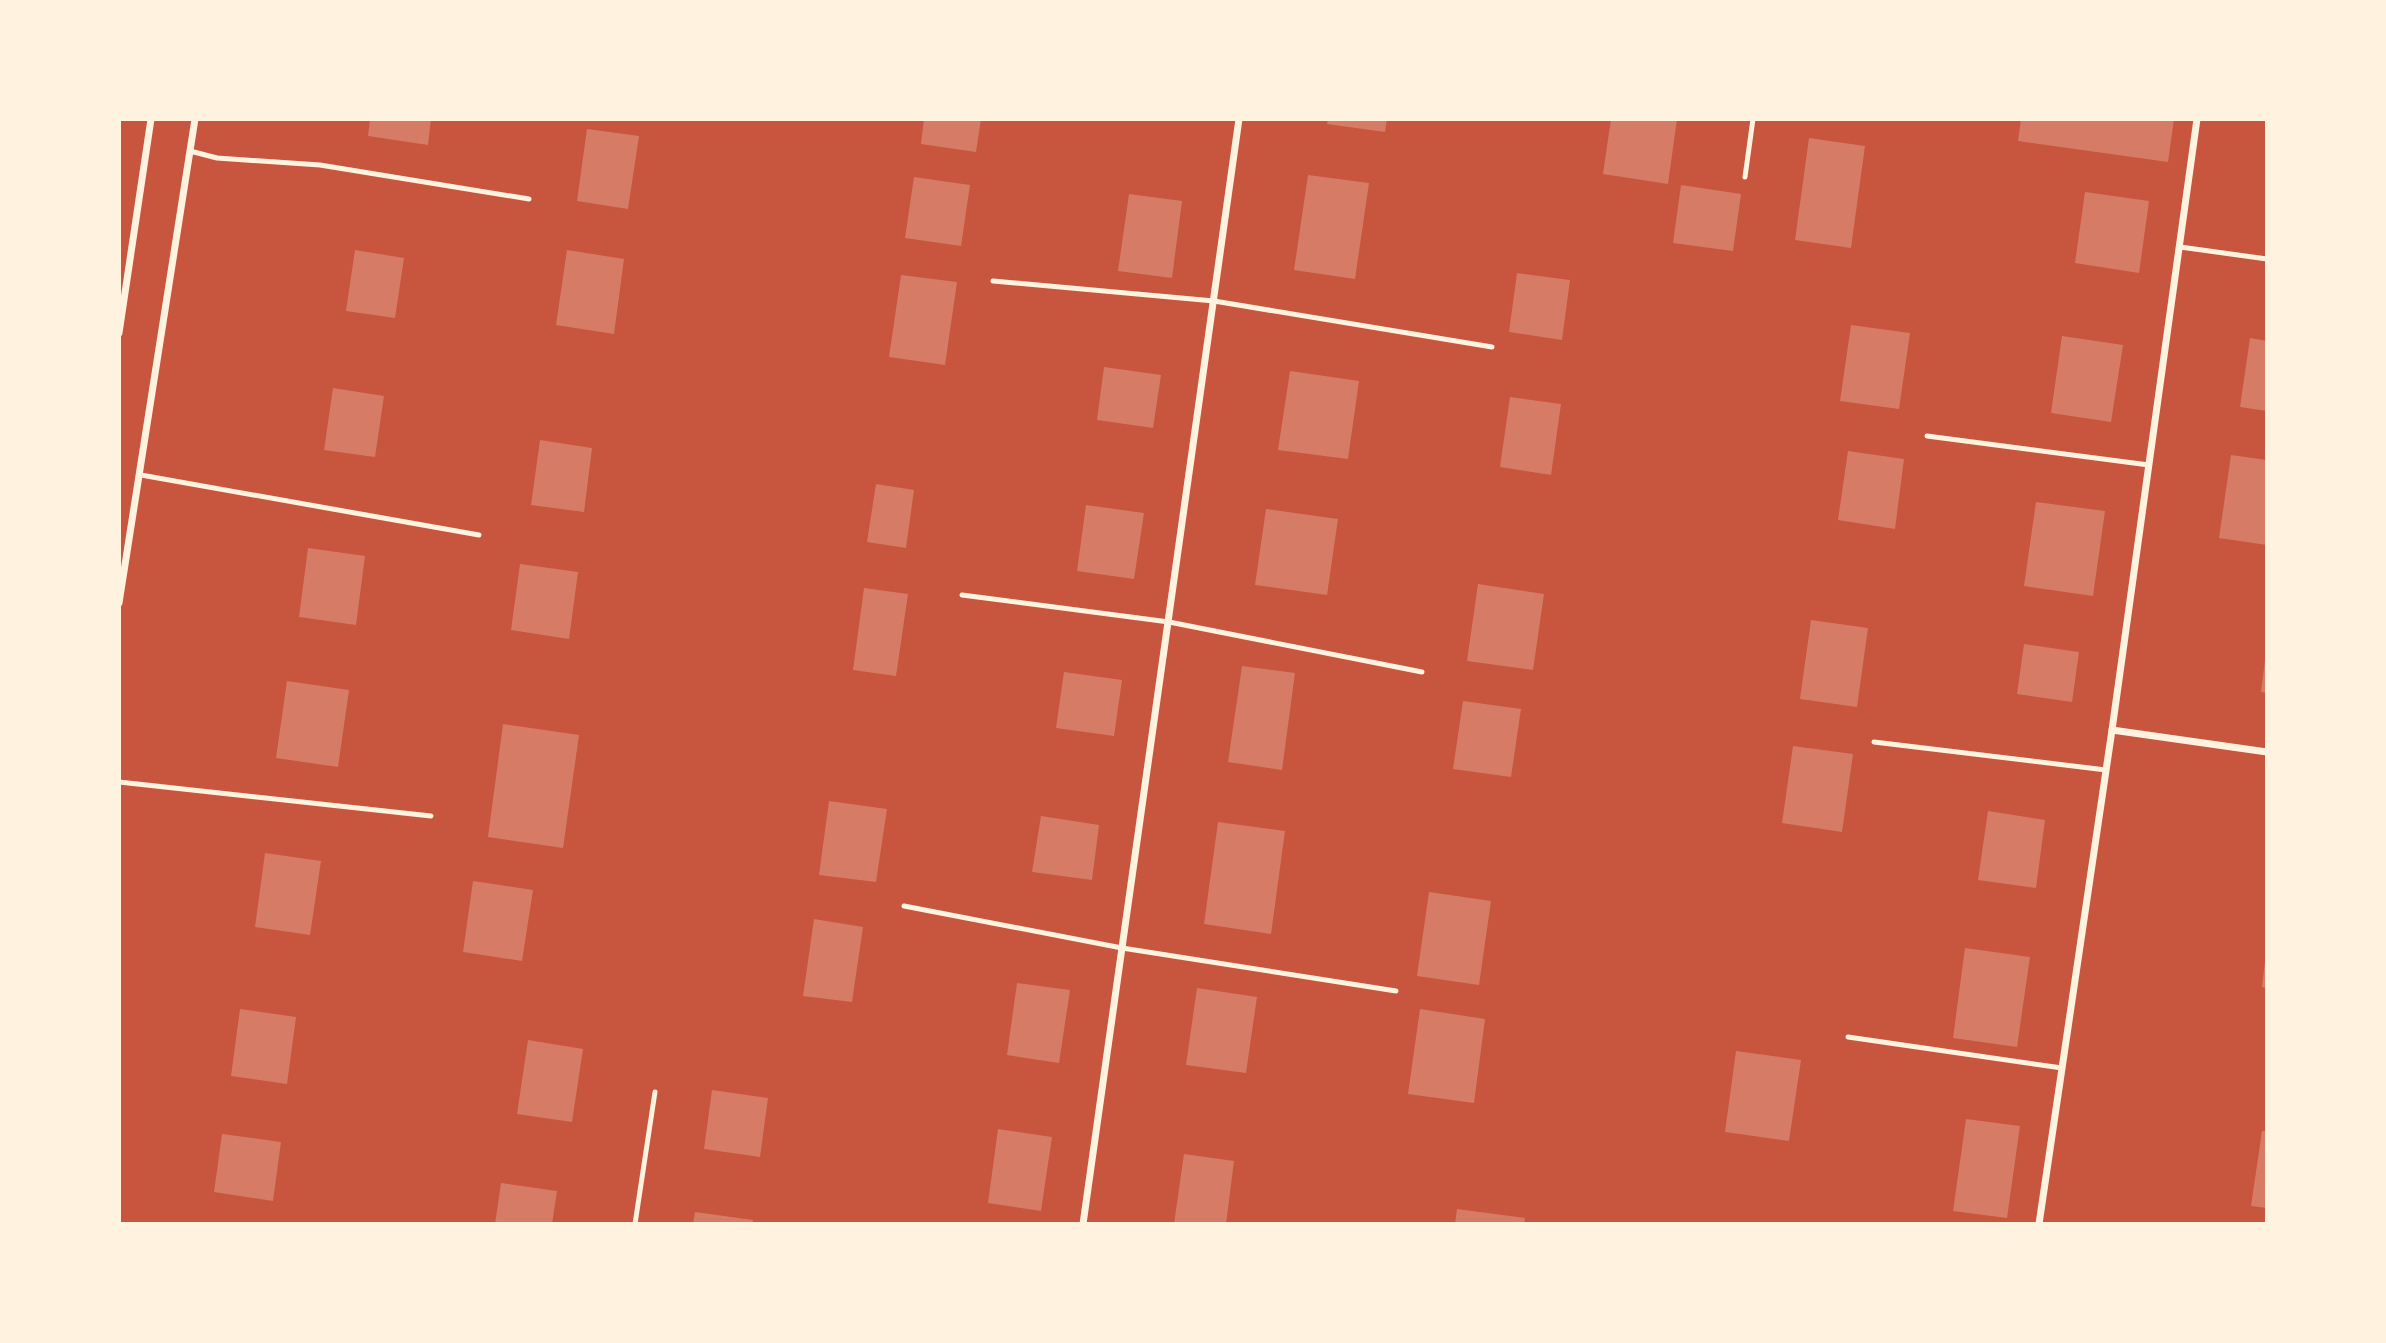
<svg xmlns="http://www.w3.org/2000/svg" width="2386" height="1343" font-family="'Alegreya Sans',sans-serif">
	<rect width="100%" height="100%" fill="#c8553d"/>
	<g fill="#d67c66">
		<polygon points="370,119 431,119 428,145 368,136"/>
		<polygon points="924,119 981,119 976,152 921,144"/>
		<polygon points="1328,119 1387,119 1385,132 1327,124"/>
		<polygon points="1611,119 1677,119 1668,184 1603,174"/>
		<polygon points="2021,119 2174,119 2168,162 2018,141"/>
		<polygon points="587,129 639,136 628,209 577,201"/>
		<polygon points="1809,138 1865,146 1851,248 1795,240"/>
		<polygon points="1308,175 1369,183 1355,279 1294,270"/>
		<polygon points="914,177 970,185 961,246 905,238"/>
		<polygon points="1681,185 1741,194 1733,251 1673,243"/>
		<polygon points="2085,192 2149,201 2139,273 2075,263"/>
		<polygon points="1129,194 1182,201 1172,278 1118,271"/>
		<polygon points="355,250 404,258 395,318 346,311"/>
		<polygon points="567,250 624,259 614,334 556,325"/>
		<polygon points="1517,273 1570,280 1562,340 1509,332"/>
		<polygon points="901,275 957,282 945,365 889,357"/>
		<polygon points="1851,325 1910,333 1899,409 1840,401"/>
		<polygon points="2062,336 2123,345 2111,422 2051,413"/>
		<polygon points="2250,338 2267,341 2267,411 2240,407"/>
		<polygon points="1104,367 1161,375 1153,428 1097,420"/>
		<polygon points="1290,371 1359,381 1348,459 1278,450"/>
		<polygon points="333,388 384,396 375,457 324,450"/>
		<polygon points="1510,397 1561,404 1551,475 1500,467"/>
		<polygon points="540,440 592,448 584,512 531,505"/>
		<polygon points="1848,451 1904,459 1895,529 1838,520"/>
		<polygon points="2231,455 2267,460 2267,545 2219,538"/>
		<polygon points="876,484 914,490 906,548 867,542"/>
		<polygon points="2036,502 2105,511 2093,596 2024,586"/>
		<polygon points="1086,505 1144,513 1134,579 1077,571"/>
		<polygon points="1266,509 1338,519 1327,595 1255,585"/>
		<polygon points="308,548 365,556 356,625 299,617"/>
		<polygon points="520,564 578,572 569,639 511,630"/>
		<polygon points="1478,584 1544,594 1533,670 1467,661"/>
		<polygon points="864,588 908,594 896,676 853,670"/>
		<polygon points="1811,620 1868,628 1857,707 1800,699"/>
		<polygon points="2024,644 2079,652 2072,702 2017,694"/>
		<polygon points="2265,660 2267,660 2267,693 2261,692"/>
		<polygon points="1242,666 1295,673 1282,770 1228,762"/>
		<polygon points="1064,672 1122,680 1114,736 1056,728"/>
		<polygon points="287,681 349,690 338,767 276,758"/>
		<polygon points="1463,701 1521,709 1511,777 1453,769"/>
		<polygon points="503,724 579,735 563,848 488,837"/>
		<polygon points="1793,746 1853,754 1842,832 1782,823"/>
		<polygon points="829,801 887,809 876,882 819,875"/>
		<polygon points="1988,811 2045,820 2036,888 1978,880"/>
		<polygon points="1041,816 1099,825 1092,880 1032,872"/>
		<polygon points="1218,822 1285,831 1271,934 1204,924"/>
		<polygon points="265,853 321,861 310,935 255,927"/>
		<polygon points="473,881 533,890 522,961 463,952"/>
		<polygon points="1429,892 1491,901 1479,985 1417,976"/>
		<polygon points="814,919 863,927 852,1002 803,996"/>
		<polygon points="1965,948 2030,957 2017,1047 1953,1038"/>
		<polygon points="2265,961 2267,961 2267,988 2262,987"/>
		<polygon points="1017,983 1070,990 1059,1063 1007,1055"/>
		<polygon points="1197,988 1257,997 1246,1073 1186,1065"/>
		<polygon points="240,1009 296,1017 287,1084 231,1076"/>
		<polygon points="1420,1009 1485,1019 1474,1103 1408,1094"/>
		<polygon points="528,1040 583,1049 572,1122 517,1114"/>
		<polygon points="1736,1051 1801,1060 1789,1141 1725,1132"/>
		<polygon points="712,1090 768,1098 760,1157 704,1149"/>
		<polygon points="1966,1119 2020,1126 2007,1218 1953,1211"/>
		<polygon points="998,1129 1052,1137 1041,1211 988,1203"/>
		<polygon points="2262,1131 2267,1131 2267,1208 2251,1206"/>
		<polygon points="222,1134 281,1142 273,1201 214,1192"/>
		<polygon points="1184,1154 1234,1161 1226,1224 1174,1224"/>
		<polygon points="501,1183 557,1191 552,1224 495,1224"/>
		<polygon points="1457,1209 1525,1218 1524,1224 1455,1224"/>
		<polygon points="695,1212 753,1220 752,1224 693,1224"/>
	</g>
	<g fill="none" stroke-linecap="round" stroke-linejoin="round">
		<g stroke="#fff3e0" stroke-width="5">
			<polyline points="190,151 217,158 320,165 529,199"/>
			<polyline points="1745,177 1753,119"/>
			<polyline points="2180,247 2267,259"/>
			<polyline points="993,281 1214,301 1492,347"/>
			<polyline points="1927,436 2149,465"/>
			<polyline points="141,475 479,535"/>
			<polyline points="962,595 1169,622 1422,672"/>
			<polyline points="1874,742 2106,770"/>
			<polyline points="119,782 431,816"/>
			<polyline points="904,906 1122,948 1396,991"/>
			<polyline points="1848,1037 2062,1068"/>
			<polyline points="635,1224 655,1092"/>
		</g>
		<g stroke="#fff3e0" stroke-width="7">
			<polyline points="119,333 151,119"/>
			<polyline points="119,603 195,119"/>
			<polyline points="2112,730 2267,752"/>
			<polyline points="1083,1224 1239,119"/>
			<polyline points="2039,1224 2112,730 2197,119"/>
		</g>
	</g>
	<rect width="2386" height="1343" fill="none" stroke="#fff3e0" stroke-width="242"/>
</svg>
